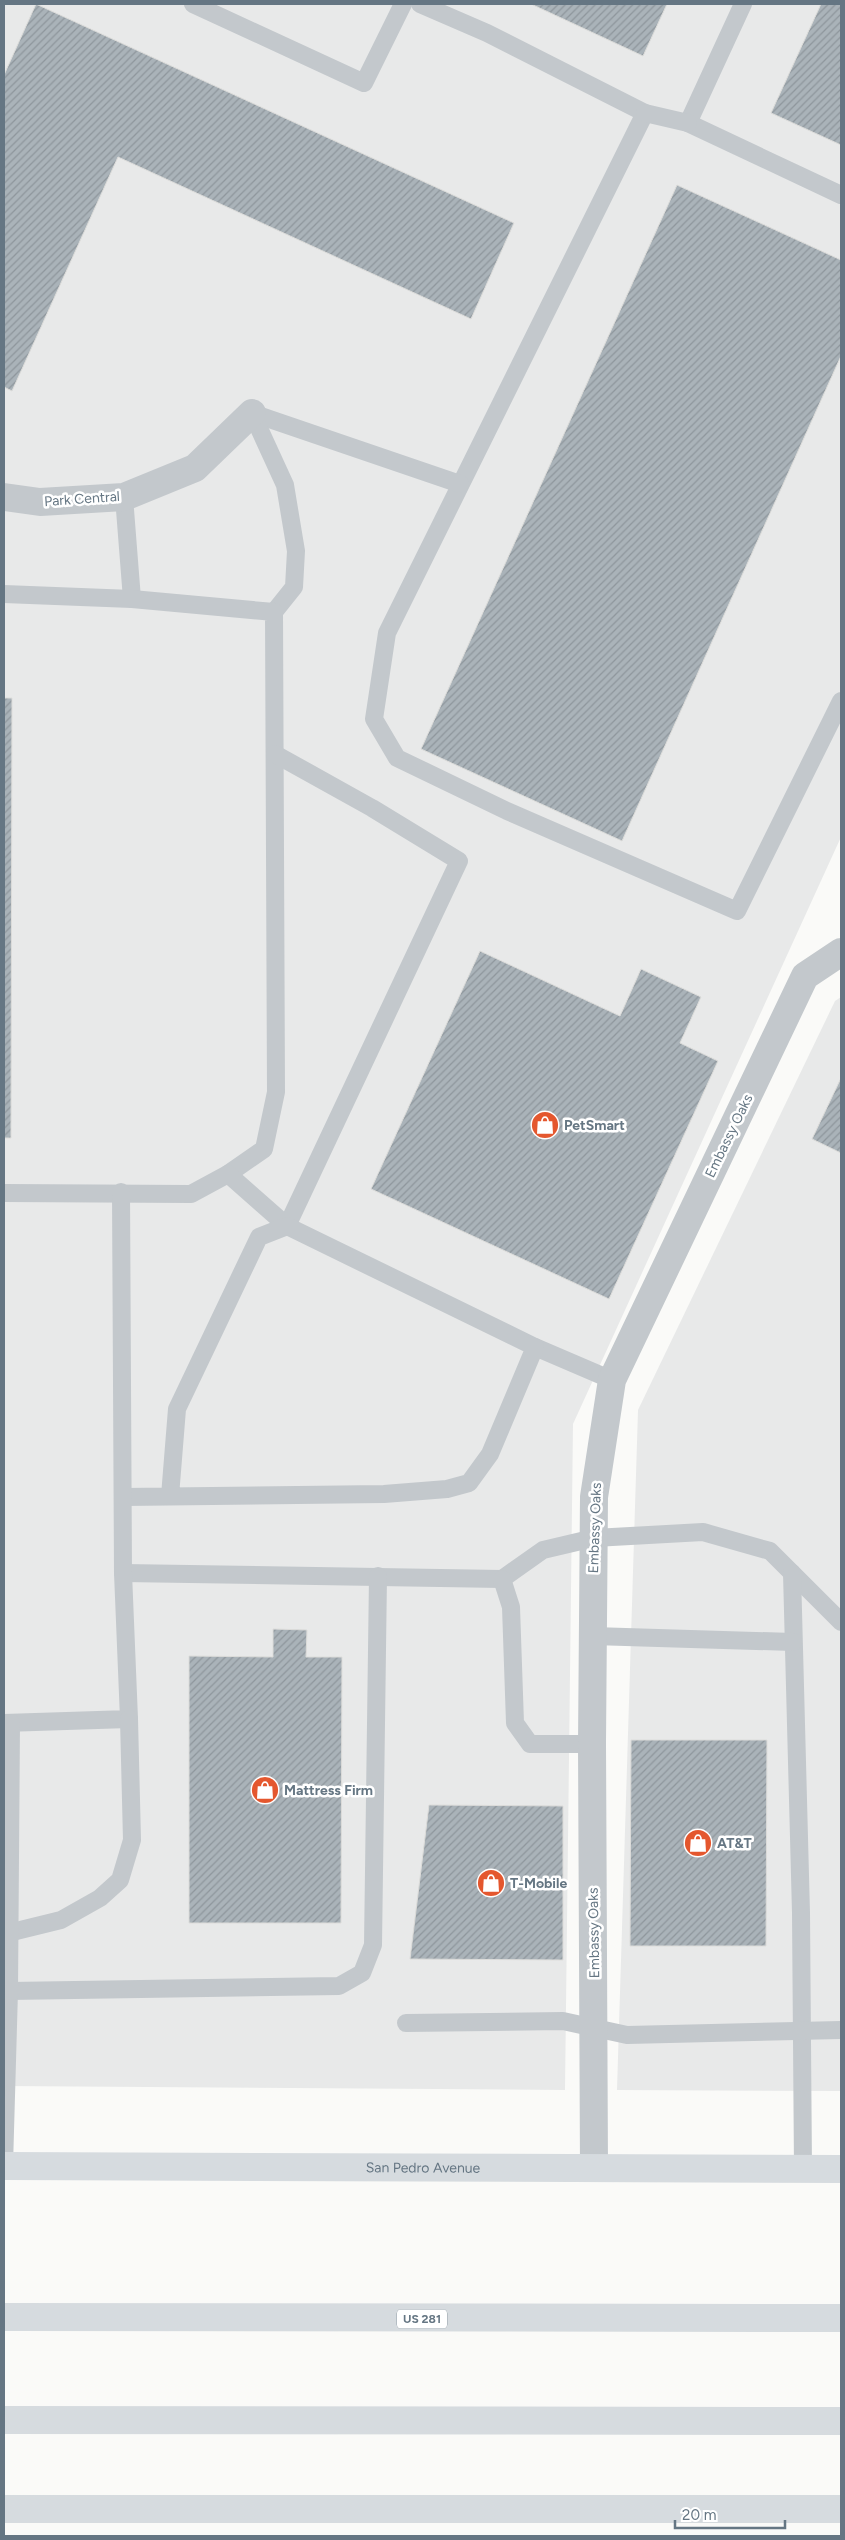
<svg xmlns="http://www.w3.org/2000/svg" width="845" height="2540" font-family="Figtree,sans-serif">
	<defs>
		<pattern id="building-hatch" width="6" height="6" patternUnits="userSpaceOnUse" patternTransform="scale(1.25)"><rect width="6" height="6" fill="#aab3b9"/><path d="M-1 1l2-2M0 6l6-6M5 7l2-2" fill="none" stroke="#8e969c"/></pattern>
	</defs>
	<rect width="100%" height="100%" fill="#fafaf8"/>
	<g fill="#e8e9e9">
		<polygon points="4,4 841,4 841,837 573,1424 565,2090 4,2086"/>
		<polygon points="841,997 841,2091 617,2090 638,1410 835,1001"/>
	</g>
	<g fill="url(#building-hatch)" stroke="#dcdcda">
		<polygon points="36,4 514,223 471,319 118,157 12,391 4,387 4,75"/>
		<polygon points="531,4 667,4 643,56"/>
		<polygon points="821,4 841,4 841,145 771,113"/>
		<polygon points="677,185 841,260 841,356 622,841 421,749"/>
		<polygon points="4,698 12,698 11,1138 4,1138"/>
		<polygon points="480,951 620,1016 641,969 701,997 680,1043 718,1061 609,1299 371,1189"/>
		<polygon points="841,1078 841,1153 812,1139"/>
		<polygon points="273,1629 307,1630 306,1657 342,1657 341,1923 189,1923 189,1656 273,1657"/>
		<polygon points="631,1740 767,1740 766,1946 630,1946"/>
		<polygon points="429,1805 563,1806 563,1960 410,1959"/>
	</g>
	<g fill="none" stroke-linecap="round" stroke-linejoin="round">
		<g stroke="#c3c8cc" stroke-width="18">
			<polyline points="193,4 364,83 403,4"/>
			<polyline points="420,4 487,33 645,113 387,633 374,719 397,758 507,811 737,911 841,701"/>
			<polyline points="743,4 688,123 841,195"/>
			<polyline points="645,113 688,123"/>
			<polyline points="252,413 460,484"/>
			<polyline points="252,413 285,485 296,551 294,587 274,612"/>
			<polyline points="124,497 132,599"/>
			<polyline points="4,594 132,599 274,612 276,1092 264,1149 228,1174"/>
			<polyline points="4,1193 191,1194 228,1174 287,1226 459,861 372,808 275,754"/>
			<polyline points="535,1347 612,1380"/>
			<polyline points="124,1497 384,1494 447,1489 469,1483 490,1454 535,1347 287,1226 259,1237 177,1409 170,1496"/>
			<polyline points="123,1573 502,1579 543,1550 594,1538 703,1532 770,1551 841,1622"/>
			<polyline points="792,1573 801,1913 803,2169"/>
			<polyline points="502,1579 511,1607 515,1723 530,1744 592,1744"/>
			<polyline points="593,1636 793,1642"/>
			<polyline points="4,1723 129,1719 123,1573 121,1192"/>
			<polyline points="4,1934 61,1920 100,1898 120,1880 132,1840 129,1719"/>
			<polyline points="9,1991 339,1986 362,1973 373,1945 378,1576"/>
			<polyline points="406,2023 563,2021 627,2035 841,2030"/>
			<polyline points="4,2166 9,1991 11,1723"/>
		</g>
		<g stroke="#c3c8cc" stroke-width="28">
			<polyline points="4,497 40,502 124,497 195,468 252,413"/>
			<polyline points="594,2168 592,1744 594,1497 612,1380 805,976 841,952"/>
		</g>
		<path stroke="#d6dbdf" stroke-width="28" id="s1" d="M4 2166 841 2169"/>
		<g stroke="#d6dbdf" stroke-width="28">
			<polyline points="4,2317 841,2318"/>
			<polyline points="4,2420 841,2421"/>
			<polyline points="4,2509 841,2509"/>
		</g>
	</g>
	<defs>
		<symbol id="shop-disc" viewBox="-11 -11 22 22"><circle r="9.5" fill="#e4572e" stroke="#fff"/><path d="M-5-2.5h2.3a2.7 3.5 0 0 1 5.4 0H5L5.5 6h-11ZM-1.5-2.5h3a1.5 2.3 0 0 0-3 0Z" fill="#fff"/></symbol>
	</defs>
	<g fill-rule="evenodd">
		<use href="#shop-disc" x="529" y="1109" width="32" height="32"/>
		<use href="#shop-disc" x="249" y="1774" width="32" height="32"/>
		<use href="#shop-disc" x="682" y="1827" width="32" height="32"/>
		<use href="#shop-disc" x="475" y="1867" width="32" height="32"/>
	</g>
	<g text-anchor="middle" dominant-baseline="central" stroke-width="5" stroke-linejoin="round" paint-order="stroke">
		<rect fill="#fff" stroke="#939fa8" stroke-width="1" x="397" y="2309.5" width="50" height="19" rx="4"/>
		<g font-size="12" font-weight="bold" fill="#657683">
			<text x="422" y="2319">US 281</text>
		</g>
		<g font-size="14" fill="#657683" stroke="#fff">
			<text transform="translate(82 499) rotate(-4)">Park Central</text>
			<text transform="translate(729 1136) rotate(-64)">Embassy Oaks</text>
			<text transform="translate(595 1528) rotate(-88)">Embassy Oaks</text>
			<text transform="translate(594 1933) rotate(-91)">Embassy Oaks</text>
			<text stroke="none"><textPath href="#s1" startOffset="419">San Pedro Avenue</textPath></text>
		</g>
		<g font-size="14" font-weight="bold" fill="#657683" stroke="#fff" text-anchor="start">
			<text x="564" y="1125">PetSmart</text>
			<text x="284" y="1790">Mattress Firm</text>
			<text x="717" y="1843">AT&amp;T</text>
			<text x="510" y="1883">T-Mobile</text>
		</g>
	</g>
	<rect width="845" height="2540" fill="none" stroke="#657683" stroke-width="10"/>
	<path d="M675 2520v8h110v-8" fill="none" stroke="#657683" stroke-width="2.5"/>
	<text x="682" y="2520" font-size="15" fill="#657683" stroke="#ffffff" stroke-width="4" paint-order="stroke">20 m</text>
</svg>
